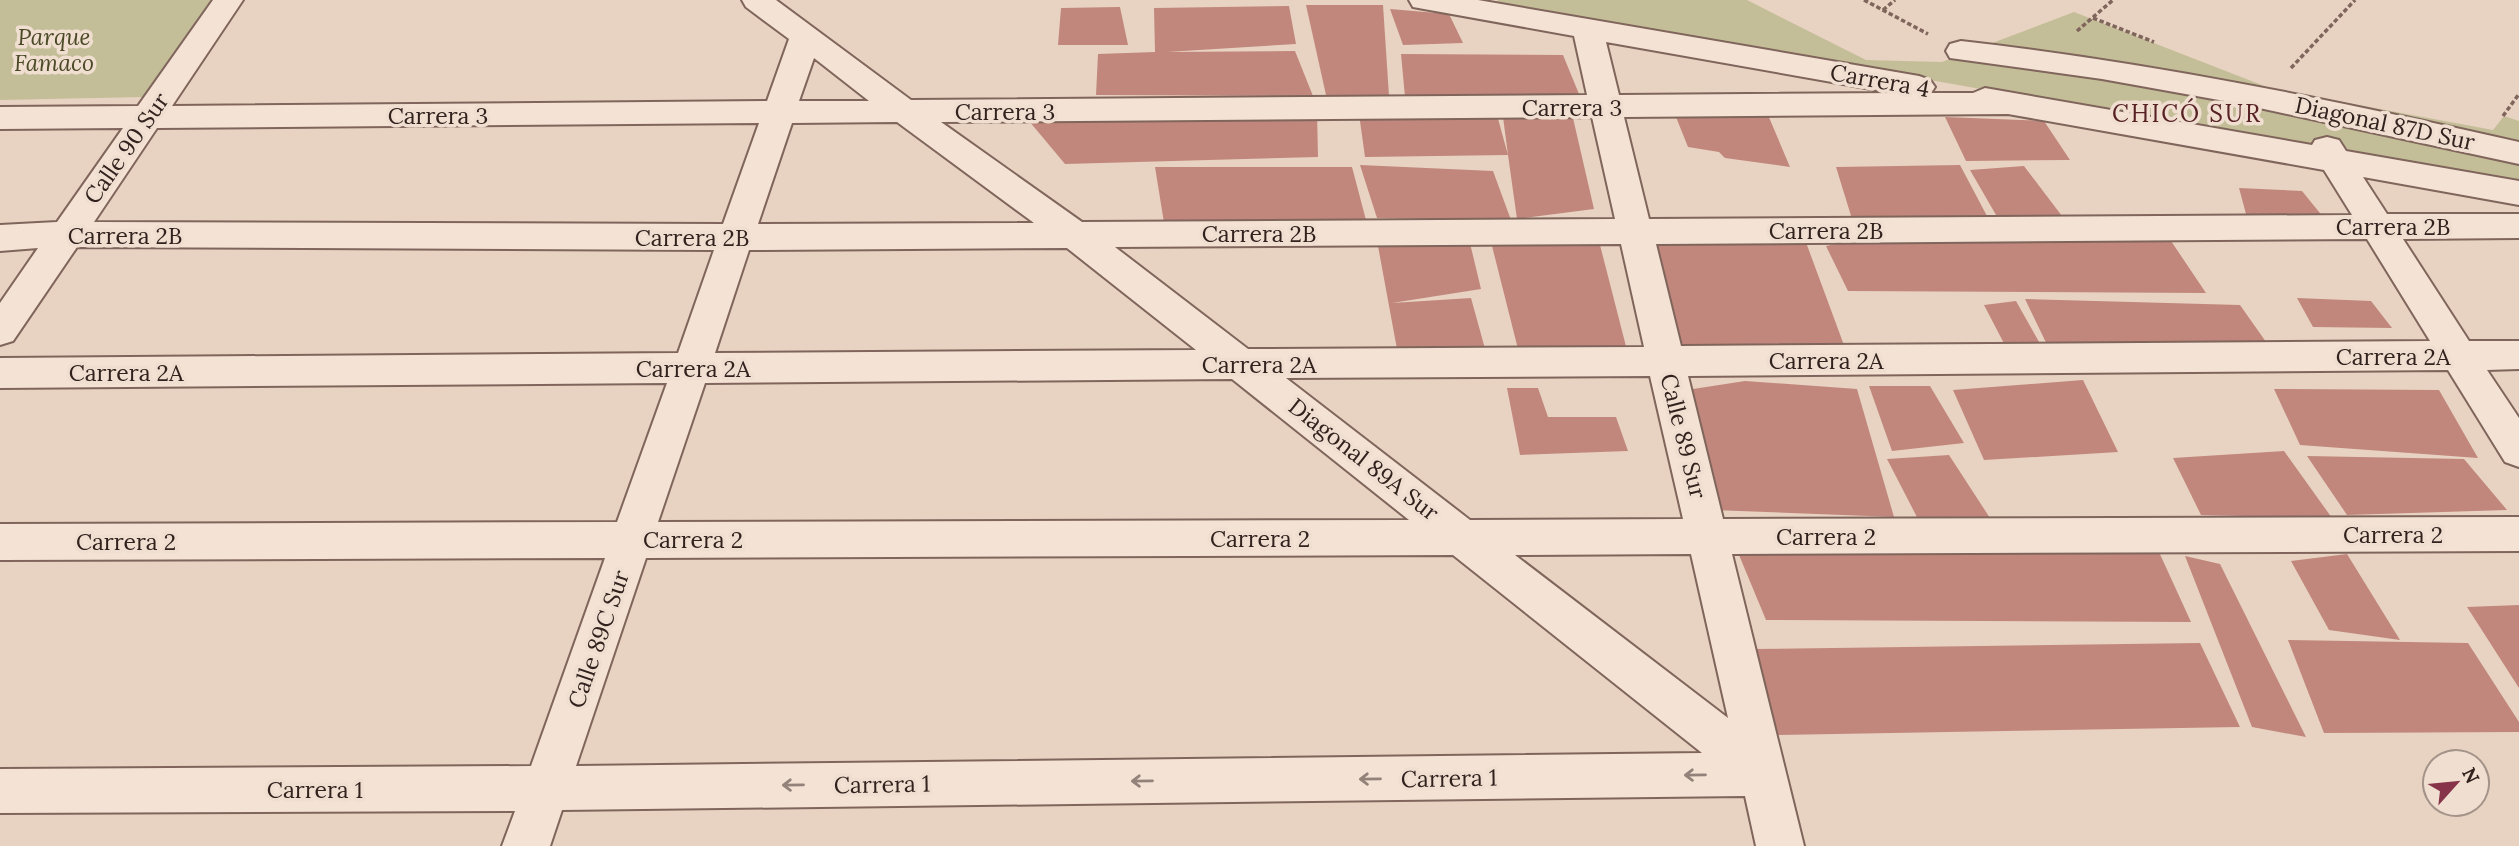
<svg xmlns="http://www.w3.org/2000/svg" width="2519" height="846" font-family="Lora,serif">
	<rect width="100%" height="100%" fill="#e8d3c2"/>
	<g fill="#c4be98">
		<polygon points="0,0 214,0 145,97 0,100"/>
		<polygon points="1498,0 1747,0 1866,60 1942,62 2074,12 2272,89 2493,130 2504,116 2519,121 2519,180 2302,146 1497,3"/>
	</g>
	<g fill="#c1877c">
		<polygon points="1306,5 1383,5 1389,96 1326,95"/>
		<polygon points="1289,6 1296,44 1167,52 1295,51 1313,96 1096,95 1098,54 1155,52 1154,8"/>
		<polygon points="1120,7 1128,45 1058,45 1061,8"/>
		<polygon points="1390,9 1449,14 1463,43 1403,45"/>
		<polygon points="1401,54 1563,55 1579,94 1405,97"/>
		<polygon points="1317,111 1318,157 1065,164 1029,121"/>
		<polygon points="1359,114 1497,115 1508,155 1503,117 1573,118 1594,209 1517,219 1508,155 1365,157"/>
		<polygon points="1768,115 1790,167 1725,158 1719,152 1688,147 1676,117"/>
		<polygon points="1945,117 2044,121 2070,160 1966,161"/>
		<polygon points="1360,165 1493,171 1511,220 1377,218"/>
		<polygon points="1960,165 1987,216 1852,219 1836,167"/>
		<polygon points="2024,166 2065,220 1996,215 1970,170"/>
		<polygon points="1155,167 1352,167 1366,220 1165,229"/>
		<polygon points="2239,188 2302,191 2324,218 2246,214"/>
		<polygon points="1804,237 1848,356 1674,351 1648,238"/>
		<polygon points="2169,238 2206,293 1848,291 1826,246 1861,239"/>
		<polygon points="1469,239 1481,289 1392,303 1471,298 1487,356 1399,360 1378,246"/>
		<polygon points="1599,241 1629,358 1520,357 1491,242"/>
		<polygon points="2297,298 2371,301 2392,328 2313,327"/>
		<polygon points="2025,299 2240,305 2271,349 2051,353"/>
		<polygon points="2016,301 2043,349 2009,353 1984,305"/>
		<polygon points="2083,380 2118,452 1984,460 1953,390"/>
		<polygon points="1745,381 1857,389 1894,517 1712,510 1680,391"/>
		<polygon points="1869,386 1930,386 1964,443 1892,451"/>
		<polygon points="1507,388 1538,388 1548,417 1616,417 1628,451 1520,455"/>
		<polygon points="2274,389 2439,390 2478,458 2300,445"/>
		<polygon points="2284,451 2332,518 2201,515 2173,458"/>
		<polygon points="1949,455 1990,518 1920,523 1887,459"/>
		<polygon points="2307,456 2464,459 2507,510 2347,515"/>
		<polygon points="2159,552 2191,622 1766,620 1739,555"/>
		<polygon points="2347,554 2400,640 2329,630 2291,561"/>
		<polygon points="2185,556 2220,564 2306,737 2252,727"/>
		<polygon points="2519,605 2519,688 2467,607"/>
		<polygon points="2288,640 2468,643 2519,722 2519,732 2324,733"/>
		<polygon points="2200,643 2240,727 1775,735 1753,649"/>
	</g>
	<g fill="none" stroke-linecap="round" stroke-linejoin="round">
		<defs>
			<g id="minor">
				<path d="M213 0H243L172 106 767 101 789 39 746 7 742 0H776L911 100 1587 95 1574 36 1424 9 1413 7 1409 0H1478L1919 76 1930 80 1935 87 1931 93H1973L1985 88 2312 145 2315 140 2327 137 2339 140 2346 151 2519 181V205L2363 177 2387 214H2519V238L2403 239 2469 341H2519V369L2487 370 2519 418V467L2505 462 2448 370 1688 376 1723 519 2519 517V551L1732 554 1804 846H1756L1745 796 562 810 550 846H502L515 811 0 813V769L531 766 605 558 0 560V524L617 522 667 383 0 388V358L678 353 714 250 77 247 13 341 0 345V303L38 248 0 251V225L57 222 123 128 0 129V107L138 106ZM1606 42 1894 93 1619 95ZM814 58 869 101H799ZM2008 114 2324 170 2352 215 1649 219 1624 117ZM1592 117 1615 219 1082 222 941 122ZM897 122 1034 223 758 224 792 123ZM759 123 723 224 94 222 157 128ZM2367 239 2430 341 1681 346 1656 244ZM1621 244 1644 347 1248 349 1115 247ZM1067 248 1196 350 715 353 749 250ZM1650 376 1683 519 1470 520 1286 378ZM1232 379 1409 520 658 522 705 383ZM1691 554 1728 718 1515 555ZM1453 555 1702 753 576 766 646 558Z"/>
				<path d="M1961 41C2149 62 2334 100 2519 142V164L2241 104 2102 79 1950 58 1946 51 1950 44Z"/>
			</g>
		</defs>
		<use href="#minor" stroke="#7f655b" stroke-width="4"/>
		<g stroke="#7f655b" stroke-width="3.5" stroke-dasharray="4.5 2.5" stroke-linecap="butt">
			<polyline points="1864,0 1928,34"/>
			<polyline points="1883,10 1895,0"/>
			<polyline points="2093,18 2154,42"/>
			<polyline points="2077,31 2113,0"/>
			<polyline points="2291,68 2355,0"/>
			<polyline points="2503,116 2519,94"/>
		</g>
		<use href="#minor" fill="#f4e2d4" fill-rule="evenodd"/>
	</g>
	<defs><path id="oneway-shaft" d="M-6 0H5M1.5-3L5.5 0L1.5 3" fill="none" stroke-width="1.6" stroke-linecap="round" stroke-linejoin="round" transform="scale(1.75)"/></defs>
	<g stroke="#928279">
		<use href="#oneway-shaft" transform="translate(1695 775) rotate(179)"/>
		<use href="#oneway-shaft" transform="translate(1370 779) rotate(179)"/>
		<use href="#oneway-shaft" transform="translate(1142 781) rotate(179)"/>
		<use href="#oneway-shaft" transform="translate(793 785) rotate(179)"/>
	</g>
	<g text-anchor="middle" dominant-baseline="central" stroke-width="7" stroke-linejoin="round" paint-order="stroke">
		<g font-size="23" font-style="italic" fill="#4b4a27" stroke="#f0dfd1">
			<text x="54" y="36">Parque<tspan x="54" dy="26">Famaco</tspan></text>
		</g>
		<g font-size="23" fill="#31221e" stroke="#f0dfd1">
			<text transform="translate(1880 80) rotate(10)">Carrera 4</text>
			<text x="1572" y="107">Carrera 3</text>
			<text x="1005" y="111">Carrera 3</text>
			<text x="438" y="115">Carrera 3</text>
			<text transform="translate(2385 123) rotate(12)">Diagonal 87D Sur</text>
			<text transform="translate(126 148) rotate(-55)">Calle 90 Sur</text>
			<text x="2393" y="226">Carrera 2B</text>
			<text x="1826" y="230">Carrera 2B</text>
			<text x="1259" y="233">Carrera 2B</text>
			<text x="125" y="235">Carrera 2B</text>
			<text x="692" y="237">Carrera 2B</text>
			<text x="2393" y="356">Carrera 2A</text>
			<text x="1826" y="360">Carrera 2A</text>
			<text x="1259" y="364">Carrera 2A</text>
			<text x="693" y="368">Carrera 2A</text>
			<text x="126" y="372">Carrera 2A</text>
			<text transform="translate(1684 436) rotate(76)">Calle 89 Sur</text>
			<text transform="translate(1364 459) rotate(38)">Diagonal 89A Sur</text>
			<text x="2393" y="534">Carrera 2</text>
			<text x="1826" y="536">Carrera 2</text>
			<text x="1260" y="538">Carrera 2</text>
			<text x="693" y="539">Carrera 2</text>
			<text x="126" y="541">Carrera 2</text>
			<text transform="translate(598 639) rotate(-71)">Calle 89C Sur</text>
			<text transform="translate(1449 778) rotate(-1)">Carrera 1</text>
			<text transform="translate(882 784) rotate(-1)">Carrera 1</text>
			<text x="315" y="789">Carrera 1</text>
		</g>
		<g font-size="24" letter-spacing="2" fill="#582225" stroke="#f0dfd1">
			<text x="2187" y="113">CHICÓ SUR</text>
		</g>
	</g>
	<g transform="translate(2456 783) rotate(63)"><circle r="33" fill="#f0dfd1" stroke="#a49389" stroke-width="2"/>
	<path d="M0-5L12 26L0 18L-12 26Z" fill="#873349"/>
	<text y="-10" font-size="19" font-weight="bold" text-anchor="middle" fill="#31221e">N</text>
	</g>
</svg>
